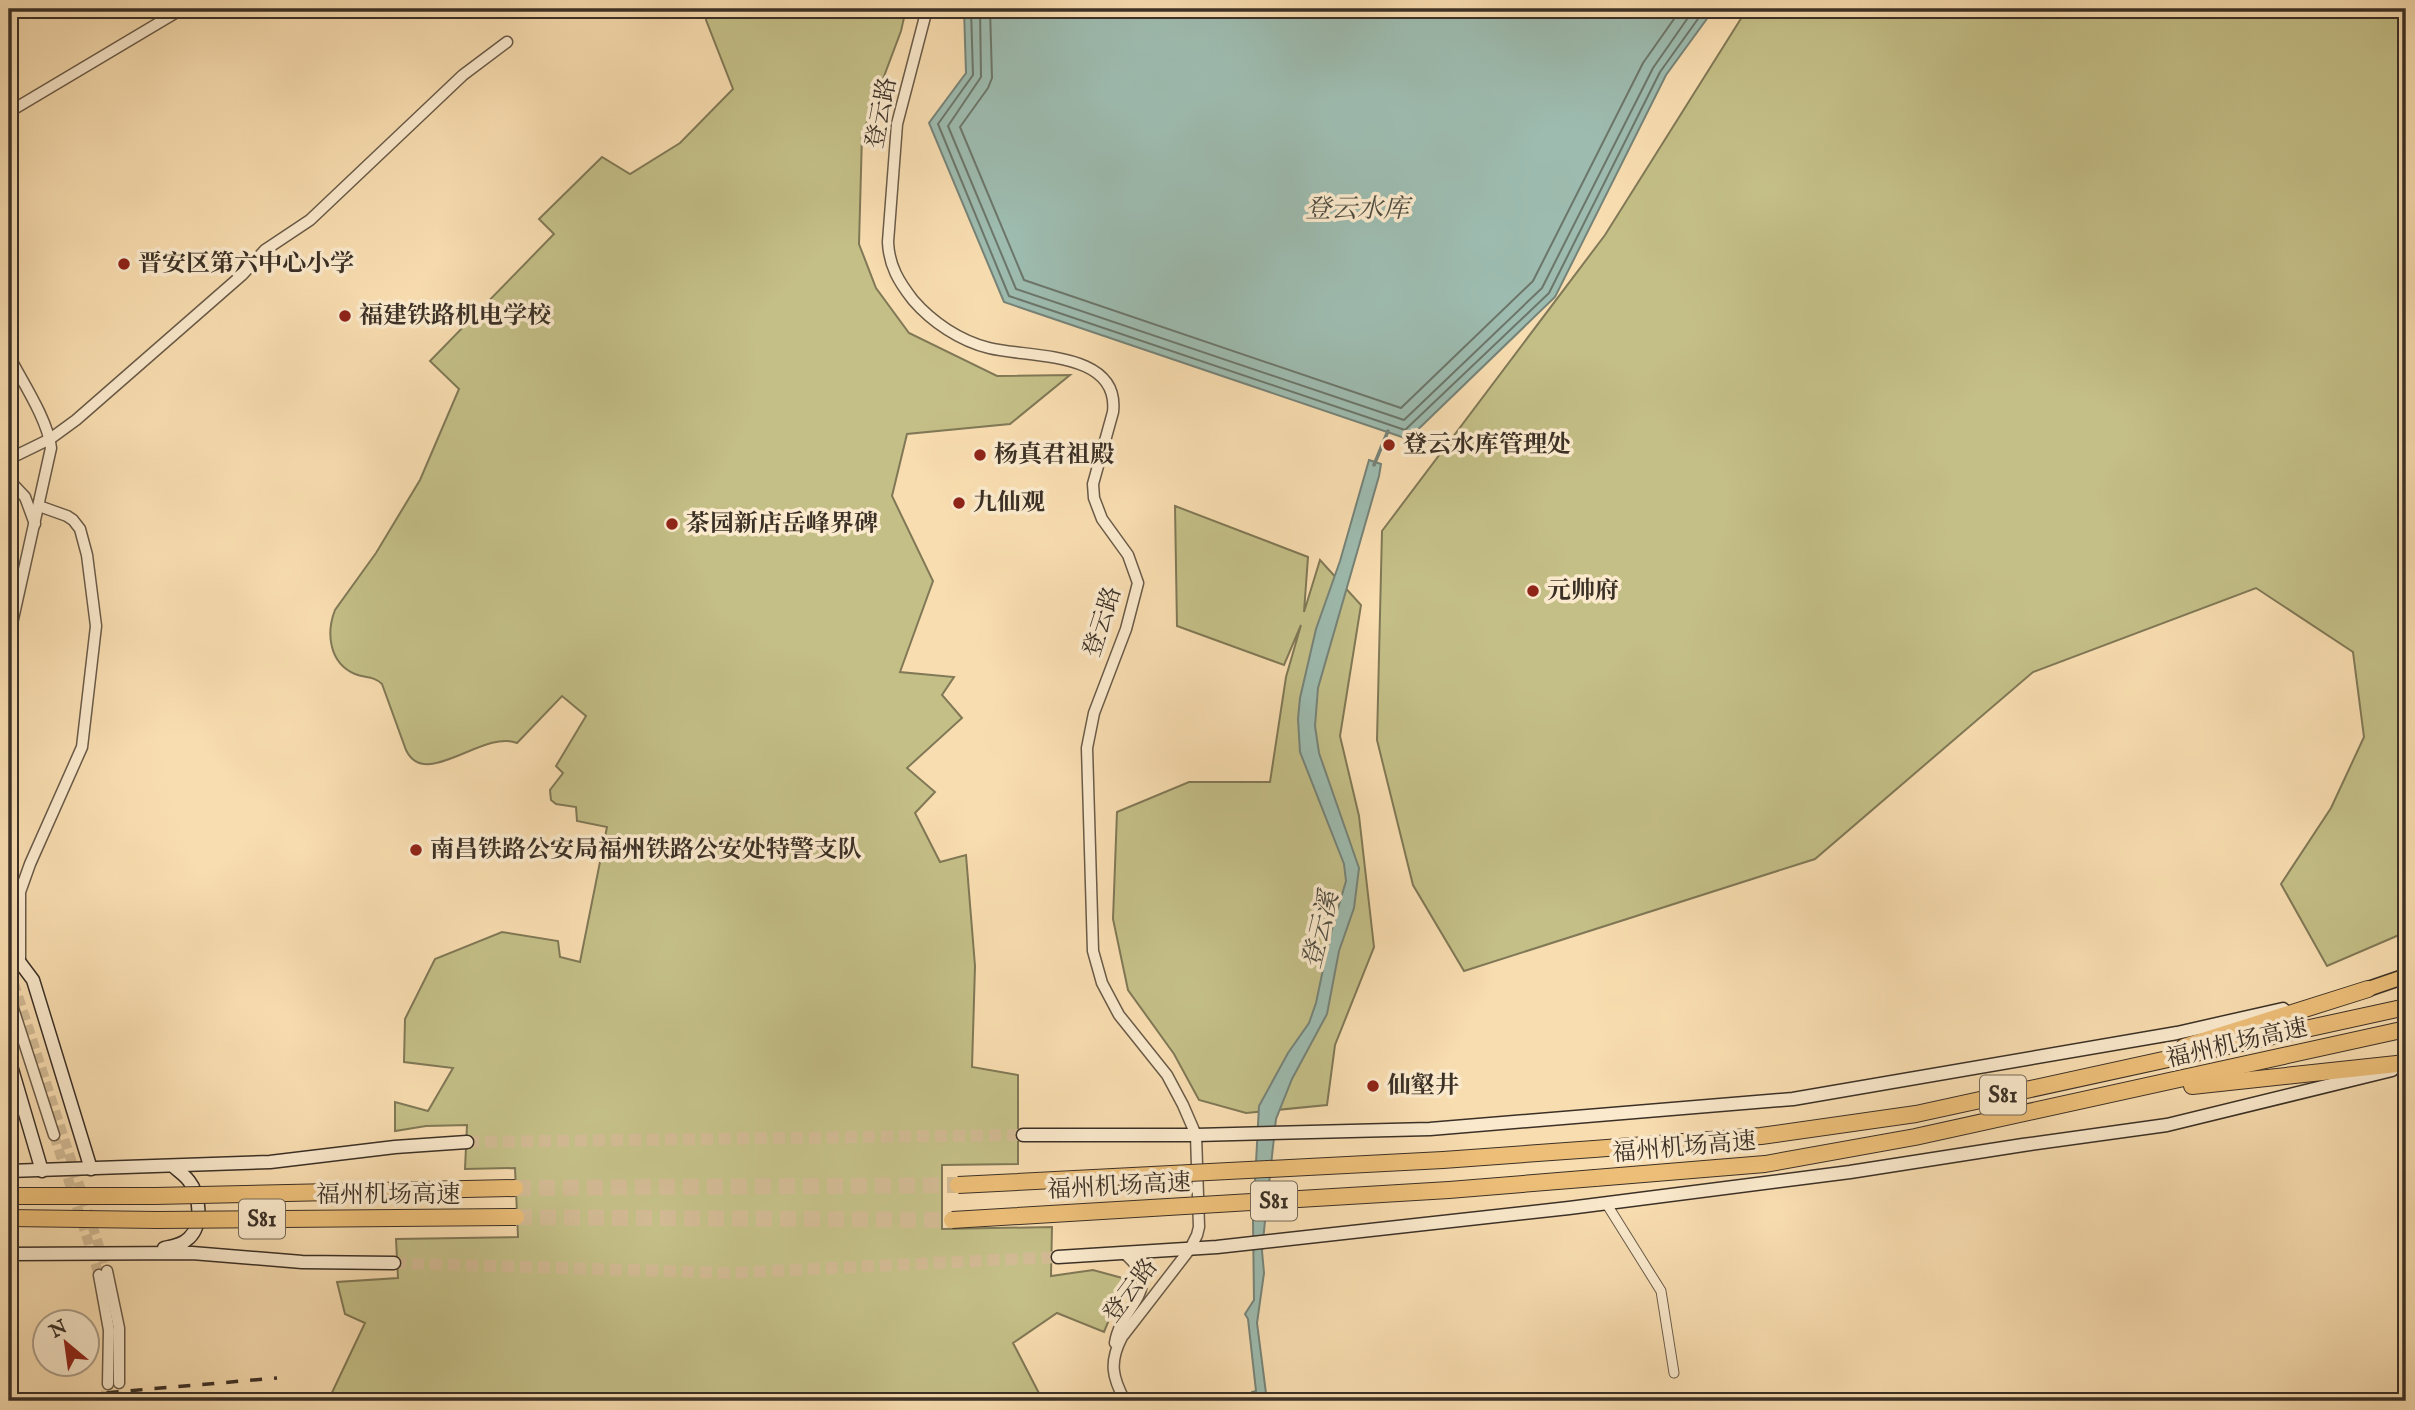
<svg xmlns="http://www.w3.org/2000/svg" width="2415" height="1410" font-family="'IM FELL English','Noto Serif SC',serif">
	<rect width="100%" height="100%" fill="#f8ddb0"/>
	<filter id="stains"><feTurbulence type="fractalNoise" baseFrequency=".00286" numOctaves="4"/><feColorMatrix values="0 0 0 0 .2 0 0 0 0 .09 0 0 0 0 .02 0 0 0 .5 -.17"/></filter>
	<radialGradient id="worn" r=".72"><stop offset=".6" stop-color="#630" stop-opacity="0"/><stop offset="1" stop-color="#630" stop-opacity=".3"/></radialGradient>
	<g fill="#c4bf87" stroke="#807856" stroke-width="2">
		<path d="M708 9H906L901 31 862 135 859 244 876 288 909 333 997 376 1070 375 1010 424 907 434 892 496 933 581 900 672 954 677 942 695 962 718 907 768 935 792 915 813 940 862 966 855 975 966 972 1067 1018 1075V1164L942 1165V1229L1052 1227 1051 1276 1093 1270 1126 1279 1104 1332 1057 1313 1013 1343 1043 1401H328L365 1323 345 1314 337 1282 398 1278 396 1239 518 1237 515 1168 465 1169 467 1125 426 1126 395 1131V1102L428 1111 453 1068 404 1062 405 1019 435 959 502 932 558 941 560 957 580 962 607 827 577 821 576 807 556 804 551 800 550 790 563 773 556 766 586 716 562 696 517 743C483 729 425 791 406 750L382 684C374 676 365 678 355 674 329 663 326 633 335 610L376 553 420 480 459 389 430 361 554 234 539 219 602 157 630 174 680 143 733 89 706 20Z"/>
		<polygon points="1747,9 2406,9 2406,932 2327,966 2281,884 2331,808 2364,737 2353,652 2256,588 2033,672 1815,859 1464,971 1413,885 1377,740 1382,531 1605,235"/>
		<polygon points="1175,506 1308,557 1304,612 1320,560 1361,605 1340,736 1359,816 1374,947 1335,1045 1327,1105 1246,1113 1199,1100 1174,1054 1128,990 1113,919 1117,812 1189,782 1270,782 1286,677 1301,625 1284,665 1177,626"/>
	</g>
	<g fill="#9dbbaf" stroke="#768378" stroke-width="2">
		<polygon points="964,9 1714,9 1666,75 1555,297 1408,439 1004,302 929,123 966,73"/>
		<polygon points="1369,460 1381,464 1379,476 1318,688 1315,726 1319,753 1359,868 1354,908 1339,951 1327,1014 1292,1079 1276,1119 1265,1221 1262,1251 1264,1273 1257,1323 1267,1401 1252,1401 1252,1392 1256,1391 1248,1319 1245,1314 1254,1300 1253,1220 1259,1106 1288,1053 1309,1023 1316,1003 1330,936 1346,881 1344,864 1300,752 1298,719 1300,698 1316,629 1340,561"/>
	</g>
	<g fill="none" stroke-linecap="round" stroke-linejoin="round">
		<g stroke="#6c766a" stroke-width="2">
			<polyline points="971,9 973,75 938,124 1009,296 1405,430 1549,293 1660,72 1705,9"/>
			<polyline points="980,9 981,77 948,126 1016,289 1404,420 1542,288 1653,68 1694,9"/>
			<polyline points="990,9 992,78 988,88 960,127 1024,280 1401,408 1533,281 1643,63 1681,9"/>
		</g>
		<polyline stroke="#768378" stroke-width="3.5" points="1374,465 1388,431"/>
		<g stroke="#d2ba94" stroke-width="10" stroke-dasharray="10 5" stroke-linecap="butt">
			<polyline points="9,968 107,1271"/>
			<polyline points="54,1135 99,1275"/>
			<polyline points="104,1401 108,1384"/>
			<polyline points="116,1401 119,1383"/>
		</g>
		<g stroke="#d2ba94" stroke-width="12" stroke-dasharray="12 6" stroke-linecap="butt">
			<polyline points="467,1142 1023,1135"/>
			<polyline points="394,1263 729,1273 1058,1257"/>
		</g>
		<g stroke="#d2ba94" stroke-width="16" stroke-dasharray="16 8" stroke-linecap="butt">
			<polyline points="515,1188 958,1185"/>
			<polyline points="516,1217 952,1220"/>
		</g>
		<defs>
			<polyline id="minor" points="1606,1203 1661,1291 1674,1373"/>
			<g id="tertiary">
				<path d="M927 9 897 124 888 242C889 266 899 282 913 300 932 322 960 341 989 348 1028 358 1120 350 1113 412L1093 484 1094 498 1102 519 1128 555 1138 583 1126 629 1094 713 1087 748 1093 951 1102 983 1119 1015 1167 1075 1183 1105 1196 1135 1199 1227 1197 1235 1190 1249 1122 1337C1109 1362 1112 1377 1125 1401"/>
				<polyline points="9,112 182,9"/>
				<path d="M9 356C22 381 48 420 51 448L9 637"/>
				<polyline points="9,459 50,439 76,420 242,275 265,250 310,220 463,75 507,42"/>
				<polyline points="9,480 25,497 35,524"/>
				<polyline points="20,962 20,892 30,864 82,747 96,626 87,555 80,529 73,520 67,516 39,506"/>
				<polyline points="9,996 54,1135"/>
				<polyline points="107,1271 119,1328 119,1383"/>
				<polyline points="99,1275 109,1330 108,1384"/>
				<path d="M1115 1343C1121 1304 1166 1289 1125 1254"/>
			</g>
			<g id="secondary">
				<polyline points="9,948 33,980 91,1169"/>
				<polyline points="9,1059 42,1171"/>
				<polyline points="1023,1135 1196,1135 1430,1129 1793,1099 2177,1033 2283,1009"/>
				<polyline points="9,1171 270,1162 395,1147 467,1142"/>
				<path d="M164 1248C173 1246 182 1245 189 1238 203 1225 200 1195 189 1181 185 1175 178 1171 173 1166"/>
				<polyline points="9,1254 192,1253 302,1262 394,1263"/>
				<polyline points="1058,1257 1217,1247 1569,1208 1850,1172 2023,1145 2167,1125 2392,1070"/>
			</g>
			<polyline id="trunk" points="2368,989 2406,976"/>
			<g id="motorway">
				<polyline points="2184,1047 2368,989"/>
				<polyline points="2192,1086 2406,1063"/>
				<polyline points="1594,1149 1761,1136 1916,1114 2406,1007"/>
				<polyline points="1595,1178 1765,1164 1915,1137 2406,1029"/>
			</g>
		</defs>
		<use href="#minor" stroke="#6a5b48" stroke-width="11"/>
		<use href="#tertiary" stroke="#6a5b48" stroke-width="13"/>
		<use href="#secondary" stroke="#3b3026" stroke-width="15"/>
		<use href="#trunk" stroke="#3b3026" stroke-width="17"/>
		<use href="#motorway" stroke="#3b3026" stroke-width="18"/>
		<use href="#minor" stroke="#fae9cc" stroke-width="9"/>
		<use href="#tertiary" stroke="#fae9cc" stroke-width="10"/>
		<use href="#secondary" stroke="#fae9cc" stroke-width="12"/>
		<use href="#trunk" stroke="#ecbe78" stroke-width="14"/>
		<use href="#motorway" stroke="#ecbe78" stroke-width="16"/>
		<polyline stroke="#3b3026" stroke-width="3.5" stroke-dasharray="12 12" stroke-linecap="butt" points="11,1401 277,1378"/>
		<defs>
			<g id="motorway-bridge">
				<polyline points="958,1185 1443,1160 1594,1149"/>
				<polyline points="9,1196 155,1196 515,1188"/>
				<polyline points="9,1218 157,1220 516,1217"/>
				<polyline points="952,1220 1449,1190 1595,1178"/>
			</g>
		</defs>
		<use href="#motorway-bridge" stroke="#3b3026" stroke-width="18" stroke-linecap="butt"/>
		<use href="#motorway-bridge" stroke="#ecbe78" stroke-width="16"/>
	</g>
	<g fill="#8f2418" stroke="#fae9cc" stroke-width="2.5">
		<circle cx="124" cy="264" r="7"/>
		<circle cx="345" cy="316" r="7"/>
		<circle cx="1389" cy="445" r="7"/>
		<circle cx="980" cy="455" r="7"/>
		<circle cx="959" cy="503" r="7"/>
		<circle cx="672" cy="524" r="7"/>
		<circle cx="1533" cy="591" r="7"/>
		<circle cx="416" cy="850" r="7"/>
		<circle cx="1373" cy="1086" r="7"/>
	</g>
	<g text-anchor="middle" dominant-baseline="central" stroke-width="7" stroke-linejoin="round" paint-order="stroke">
		<g fill="#fae9cc" stroke="#746858" stroke-width="2">
			<rect x="1980" y="1075.5" width="46" height="39" rx="5"/>
			<rect x="1251" y="1181.5" width="46" height="39" rx="5"/>
			<rect x="239" y="1199.5" width="46" height="39" rx="5"/>
		</g>
		<g font-size="23" font-weight="bold" fill="#3b3026">
			<text x="2003" y="1095">S81</text>
			<text x="1274" y="1201">S81</text>
			<text x="262" y="1219">S81</text>
		</g>
		<g font-size="24" fill="#3b3026" stroke="#fae9cc">
			<text transform="translate(882 113) rotate(-79)">登云路</text>
			<text transform="translate(1103 622) rotate(-72)">登云路</text>
			<text transform="translate(2237 1044) rotate(-13)">福州机场高速</text>
			<text transform="translate(1684 1148) rotate(-5)">福州机场高速</text>
			<text transform="translate(1119 1187) rotate(-3)">福州机场高速</text>
			<text x="388" y="1195">福州机场高速</text>
			<text transform="translate(1131 1291) rotate(-53)">登云路</text>
		</g>
		<g font-size="24" font-weight="bold" fill="#3b3026" stroke="#fae9cc" text-anchor="start">
			<text x="138" y="264">晋安区第六中心小学</text>
			<text x="359" y="316">福建铁路机电学校</text>
			<text x="1403" y="445">登云水库管理处</text>
			<text x="994" y="455">杨真君祖殿</text>
			<text x="973" y="503">九仙观</text>
			<text x="686" y="524">茶园新店岳峰界碑</text>
			<text x="1547" y="591">元帅府</text>
			<text x="430" y="850">南昌铁路公安局福州铁路公安处特警支队</text>
			<text x="1387" y="1086">仙壑井</text>
		</g>
		<g font-size="26" font-style="italic" fill="#4f4c41" stroke="#fae9cc">
			<text x="1357" y="209">登云水库</text>
			<text transform="translate(1321 930) rotate(-76)">登云溪</text>
		</g>
	</g>
	<rect width="2415" height="1410" fill="none" stroke="#f8ddb0" stroke-width="35"/>
	<rect x="10" y="10" width="2394" height="1389" fill="none" stroke="#3b3026" stroke-width="3.5"/>
	<rect x="18" y="18" width="2380" height="1375" fill="none" stroke="#3b3026" stroke-width="2"/>
	<g transform="translate(66 1343) rotate(331)"><circle r="33" fill="#fae9cc" stroke="#ae9f8a" stroke-width="2"/>
	<path d="M0-5L12 26L0 18L-12 26Z" fill="#8f2418"/>
	<text y="-10" font-size="19" font-weight="bold" text-anchor="middle" fill="#3b3026">N</text>
	</g>
	<rect width="100%" height="100%" filter="url(#stains)"/>
	<rect width="100%" height="100%" fill="url(#worn)"/>
</svg>
